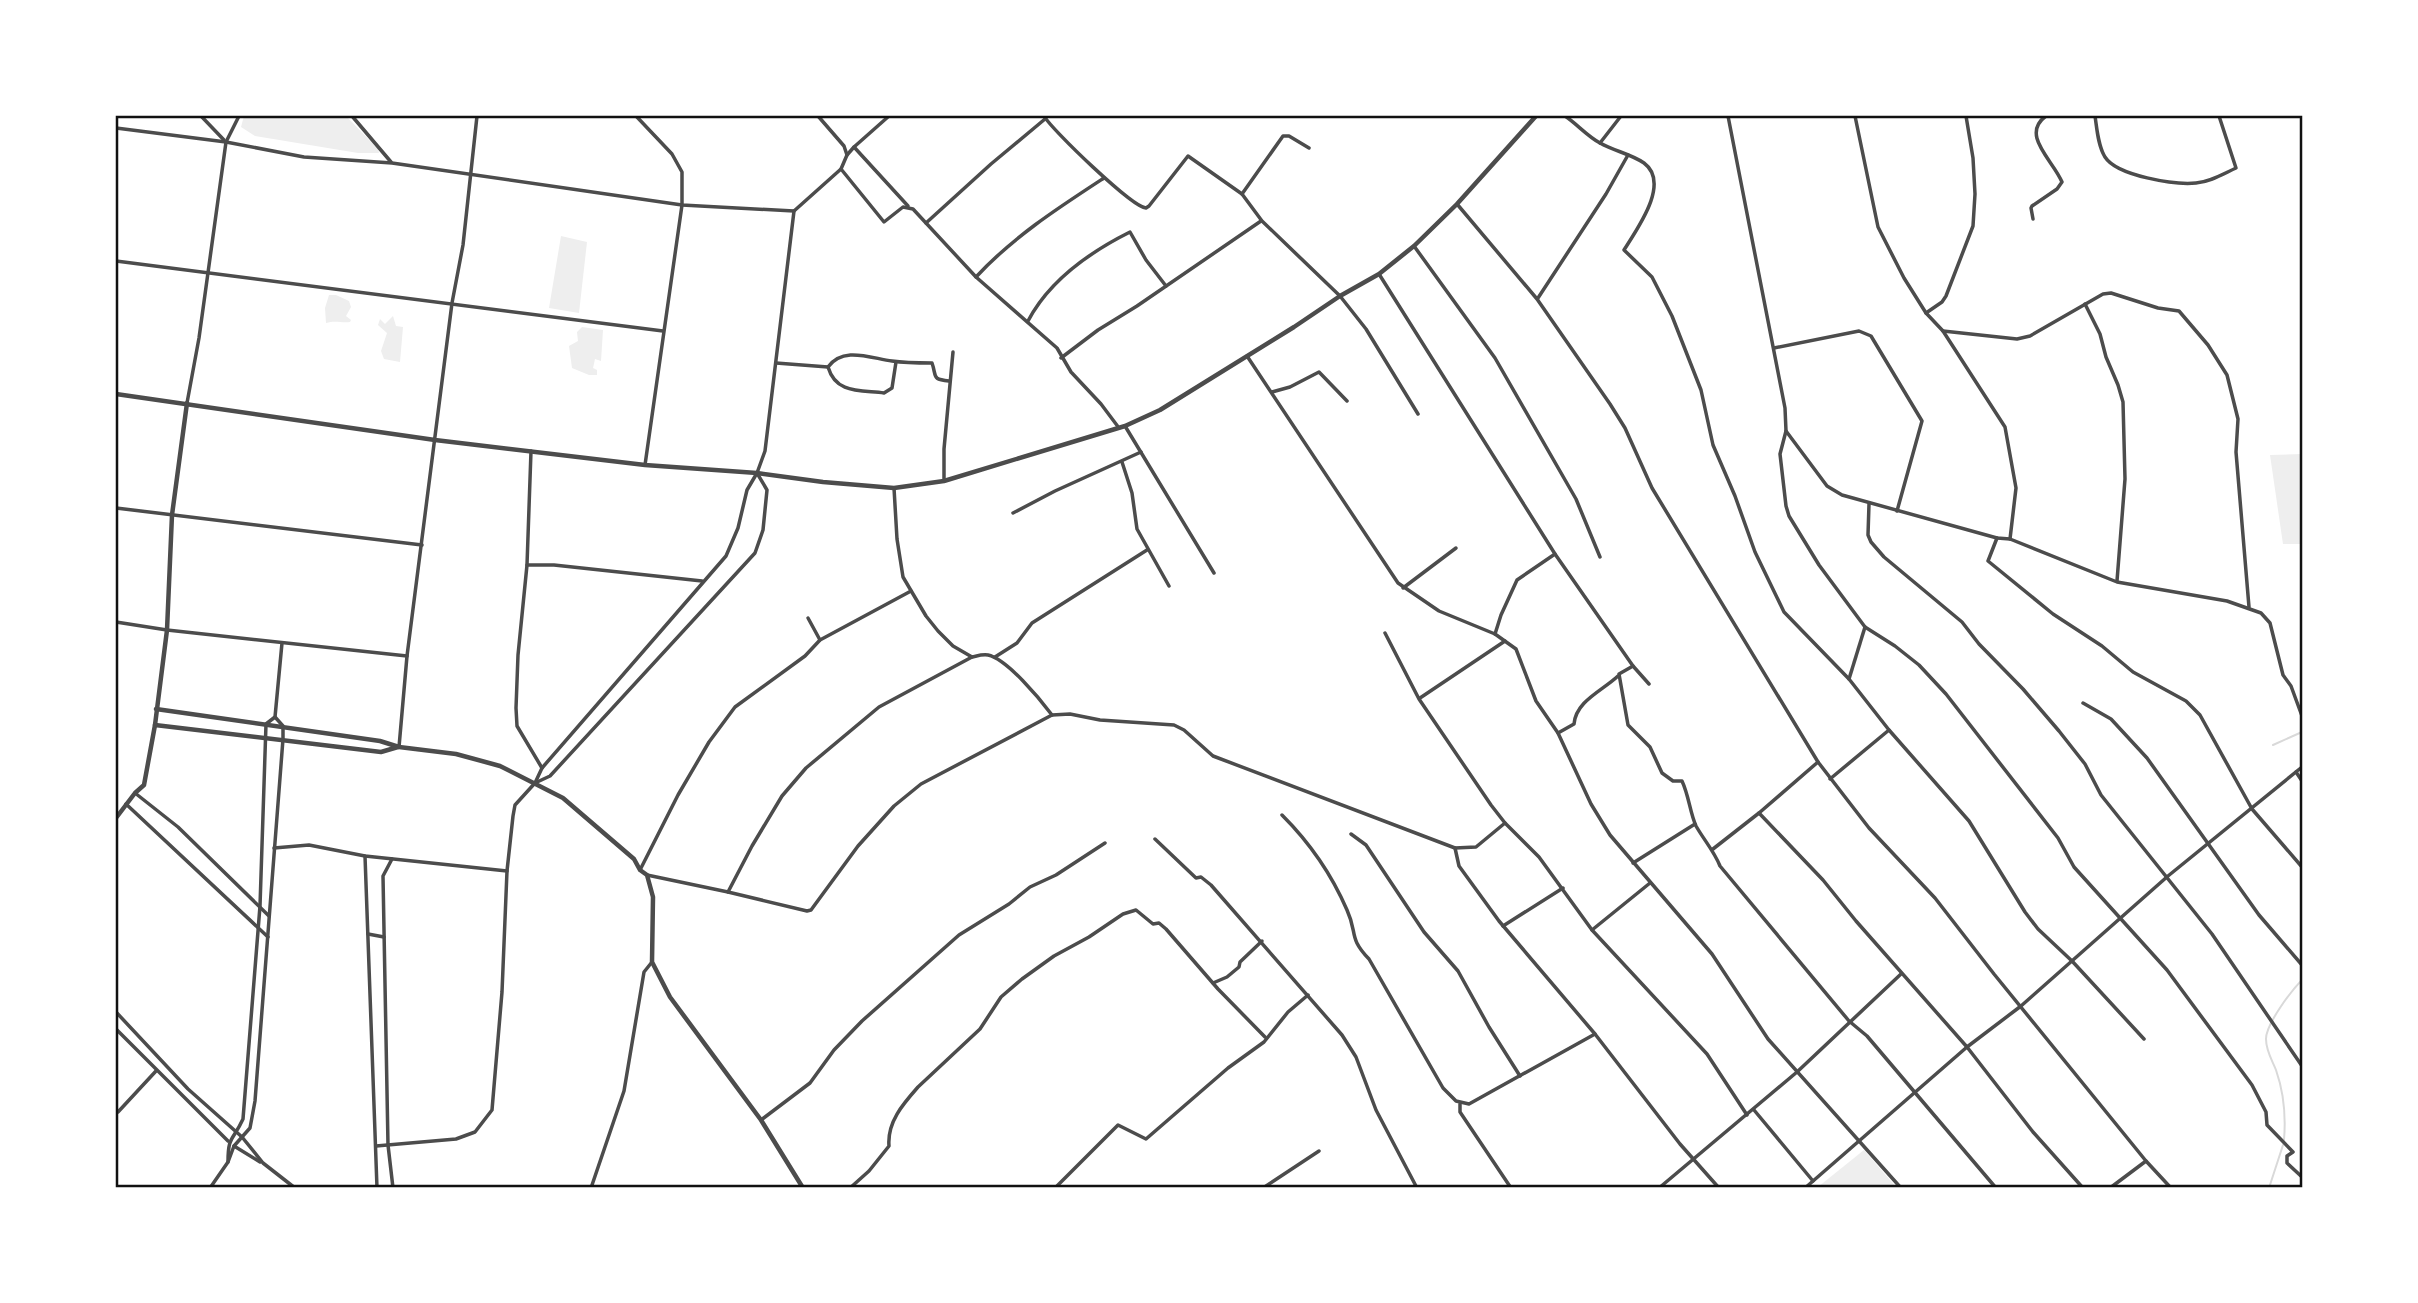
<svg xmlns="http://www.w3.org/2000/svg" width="2418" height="1303" font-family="Figtree,sans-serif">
	<rect width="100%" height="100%" fill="#fff"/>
	<g fill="#eee">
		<polygon points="244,116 346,116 378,149 379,153 358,153 255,136 241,127"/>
		<polygon points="561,236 587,242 579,313 549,308"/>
		<path d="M329 295H336L349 301 351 307 346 316 351 320 350 322C341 323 335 320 326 323L325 308Z"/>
		<polygon points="393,316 396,326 403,327 400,362 384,359 381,351 387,333 378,325 380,319 385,324"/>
		<polygon points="582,327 603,330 601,361 595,359 593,368 597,370 597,375 589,375 572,368 569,346 578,341 577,332"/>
		<polygon points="2302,454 2302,544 2283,544 2270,455"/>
		<polygon points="1864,1150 1896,1187 1818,1187"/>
	</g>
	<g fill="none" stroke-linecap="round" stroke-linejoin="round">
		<g stroke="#d9d9d9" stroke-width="2">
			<polyline points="2273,745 2302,732"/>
			<path d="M2284 1140C2286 1116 2284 1093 2276 1070 2272 1060 2266 1051 2266 1039 2266 1024 2291 991 2302 980"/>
			<polyline points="2269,1188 2283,1145"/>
		</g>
		<g stroke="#4c4c4c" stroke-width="3.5">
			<polyline points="201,116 224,140"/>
			<polyline points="352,116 391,162"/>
			<polyline points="636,116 672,154 682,172 682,205 645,465"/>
			<polyline points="818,116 844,146 847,155"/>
			<path d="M1044 116C1052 130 1132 207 1146 208L1149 206 1188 156 1242 194 1262 221 1340 296 1366 329 1418 414"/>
			<path d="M1565 116C1577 124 1587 136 1600 143 1614 151 1631 154 1644 163 1671 183 1637 229 1624 250L1652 277 1672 316 1701 390 1713 445 1735 496 1755 552 1784 612 1849 679 1889 730 1969 821 2025 912 2038 929 2072 961 2144 1039"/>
			<polyline points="1728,116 1785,408 1786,431 1780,454 1786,506 1789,516 1819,565 1865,627 1895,646 1919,665 1946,694 2058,838 2074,867 2167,970 2252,1085 2266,1112 2267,1125 2293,1152 2287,1156 2287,1163 2302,1177"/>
			<polyline points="1855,116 1878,227 1904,278 1926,313 1943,331 2005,427 2016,488 2010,539"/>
			<path d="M2095 116C2097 129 2098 146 2105 157 2117 176 2175 185 2196 183 2210 182 2223 174 2236 168L2219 116"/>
			<polyline points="116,128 226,142 304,157 392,163 682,205 794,211 841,169 847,155 854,147 889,116"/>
			<polyline points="1600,143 1621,116"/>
			<polyline points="854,147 908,206"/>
			<polyline points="841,169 884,222 903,207 913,209 976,277 1057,348 1071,372 1101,404 1119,428"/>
			<polyline points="1242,194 1283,136 1289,136 1309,148"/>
			<polyline points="1457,204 1537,299 1610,404 1625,428 1652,488 1818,762 1869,828 1935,898 1994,974 2146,1161 2171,1188"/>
			<path d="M2033 219 2031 208 2032 206 2057 189 2062 182C2053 160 2020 135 2046 116"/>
			<polyline points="926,223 991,164 1045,119"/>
			<polyline points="1414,246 1495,358 1576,499 1600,557"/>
			<polyline points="116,261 663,331"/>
			<polyline points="1379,274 1555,554 1633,666 1649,684"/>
			<path d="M976 277C1013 237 1058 208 1104 178"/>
			<polyline points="1538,298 1606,194 1628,155"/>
			<polyline points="2085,304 2100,334 2106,357 2118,385 2123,402 2125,479 2117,581"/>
			<polyline points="1926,313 1942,302 1946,296 1973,226 1975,194 1973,158 1966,116"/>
			<path d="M1028 321C1049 281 1090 252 1130 232L1146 260 1166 286"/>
			<polyline points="1943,331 2017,339 2030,336 2103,294 2111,293 2158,308 2179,311 2208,345 2227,375 2238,419 2236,452 2249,607"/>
			<polyline points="1774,348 1859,331 1871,336 1922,421 1897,511"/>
			<polyline points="1247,356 1398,583 1439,611 1495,634 1516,649 1536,701 1558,733 1591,804 1610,835 1712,954 1768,1039 1901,1188"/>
			<polyline points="1061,358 1098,330 1137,306 1261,221"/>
			<path d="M776 363 828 367C843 346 870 358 892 361 905 363 920 363 932 363 937 377 931 379 949 381"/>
			<path d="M828 367C836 394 860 390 884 393L892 388 896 362"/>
			<polyline points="1272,392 1290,387 1319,372 1347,401"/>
			<polyline points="187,403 199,338 226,142 239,116"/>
			<polyline points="1125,426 1214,573"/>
			<polyline points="1786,431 1827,486 1842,495 1997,538 2010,539 2117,582 2227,601 2261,613 2270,623 2283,675 2291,686 2302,716"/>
			<polyline points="531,451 527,565 518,655 516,708 517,726 542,768"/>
			<polyline points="1122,462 1132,493 1137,529 1169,586"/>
			<polyline points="944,481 944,449 953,352"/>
			<path d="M894 488 897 539 903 577 926 616 938 631 953 646 972 657C977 656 982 654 988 655 1007 659 1040 699 1052 715"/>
			<polyline points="1869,504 1868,535 1871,542 1884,557 1962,622 1979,644 2023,689 2059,731 2085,764 2101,795 2212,934 2302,1066"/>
			<polyline points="116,508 422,545"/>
			<polyline points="1013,513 1055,491 1141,452"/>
			<polyline points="1997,538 1988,561 2053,614 2102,646 2133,672 2186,701 2200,715 2252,809 2302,867"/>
			<polyline points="527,565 554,565 702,581"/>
			<polyline points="1403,588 1456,548"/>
			<polyline points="808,618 820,640"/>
			<polyline points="116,622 167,630 407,656"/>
			<polyline points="1385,633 1419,699 1491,805 1505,823 1539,857 1592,930 1707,1054 1747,1115"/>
			<polyline points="1495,634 1501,615 1517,580 1555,554"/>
			<polyline points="995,657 1017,643 1032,623 1147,550"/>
			<path d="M1633 666 1619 674 1628 725 1650 747 1662 773 1673 781H1682C1689 796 1690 813 1696 826 1704 840 1714 851 1720 866L1849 1021 1867 1036 1895 1069 1996 1188"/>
			<polyline points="1849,679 1865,627"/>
			<polyline points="1420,698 1505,641"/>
			<polyline points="2083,703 2111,719 2147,758 2259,915 2302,965"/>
			<path d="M1558 733 1574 724C1576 701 1602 691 1618 676"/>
			<polyline points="399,747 407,656 452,303 463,245 477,116"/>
			<polyline points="2296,772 2302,781"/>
			<polyline points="1830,779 1889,730"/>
			<polyline points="535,783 550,776 755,553 763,530 767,490 757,473"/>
			<polyline points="135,793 178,827 269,916"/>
			<polyline points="126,804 268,937"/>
			<polyline points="1759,813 1823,880 1856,921 1967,1047 2033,1132 2083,1188"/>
			<path d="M1282 815C1310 843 1331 873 1347 910 1358 934 1348 937 1369 959L1443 1088 1456 1101 1469 1104 1595 1034"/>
			<polyline points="1351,834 1366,845 1424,932 1458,971 1489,1027 1520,1076"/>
			<polyline points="1155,839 1196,878 1201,877 1211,885 1342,1035 1356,1057 1376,1110 1417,1188"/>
			<polyline points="274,848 309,845 365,856 507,871"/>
			<polyline points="1455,848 1459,866 1499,921 1595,1034 1680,1144 1719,1188"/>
			<polyline points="1713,849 1759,813 1818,762"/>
			<polyline points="365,856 377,1188"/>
			<polyline points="392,859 383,876 388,1145 393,1188"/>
			<polyline points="1633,863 1695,824"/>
			<polyline points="640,870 678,795 709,742 735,707 805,656 820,640 911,591"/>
			<polyline points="647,875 728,892 807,911 811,910 858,846 894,806 921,784 1052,715 1070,714 1100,720 1174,725 1184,730 1213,756 1455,848 1476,847 1505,823"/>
			<polyline points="728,892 752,846 782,796 806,768 879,707 972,657"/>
			<polyline points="1503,926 1563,888"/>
			<polyline points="1592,930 1650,883"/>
			<polyline points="368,934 384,937"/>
			<polyline points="1213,983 1227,977 1239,967 1240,962 1262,941"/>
			<polyline points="116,1012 188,1089 242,1137 263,1163 295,1188"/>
			<polyline points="116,1029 228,1141"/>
			<polyline points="1460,1104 1460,1112 1511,1188"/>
			<polyline points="1754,1110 1813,1181"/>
			<polyline points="118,1112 156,1071"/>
			<polyline points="761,1120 810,1083 834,1050 862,1021 959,935 1009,904 1030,887 1056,875 1105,843"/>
			<polyline points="234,1146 260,1162"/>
			<polyline points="376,1146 456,1139 475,1132 492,1110 502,992 507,871 513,816 515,805 535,783 542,768 726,556 738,528 747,490 757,473 765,451 794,211"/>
			<path d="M228 1162C228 1135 233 1141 243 1119L260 906 266 724 275 717 282 643"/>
			<polyline points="210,1188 228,1162 234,1146 250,1128 255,1101 283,739 283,726 275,717"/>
			<polyline points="591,1188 624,1091 644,972 652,962"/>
			<path d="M850 1188 869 1171 889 1146C887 1122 903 1104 918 1087L980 1029 1001 997 1022 979 1054 956 1089 937 1123 914 1136 910 1153 924 1159 923 1166 929 1218 989 1265 1037"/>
			<polyline points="1055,1188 1118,1125 1146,1139 1228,1068 1264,1042 1288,1012 1308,995"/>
			<polyline points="1263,1188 1319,1151"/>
			<polyline points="1659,1188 1797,1072 1901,974"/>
			<polyline points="1805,1188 1967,1047 2021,1006 2168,876 2302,767"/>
			<polyline points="2110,1188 2146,1161"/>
		</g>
		<g stroke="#4c4c4c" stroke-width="4.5">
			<polyline points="116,394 435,440 645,465 757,473 823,482 894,488 944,481 1125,426 1160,410 1294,327 1340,296 1379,274 1414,246 1457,204 1536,116"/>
			<polyline points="156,709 380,741 399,747 456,754 500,766 563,798 634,859 640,870 647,875 653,897 652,962 670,997 761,1120 803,1188"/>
			<polyline points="155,725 381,752 398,747"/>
			<polyline points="116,818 135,793 144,785 155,725 167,630 172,515 187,403"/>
		</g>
	</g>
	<rect width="2418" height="1303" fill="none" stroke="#ffffff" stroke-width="234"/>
	<rect x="117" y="117" width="2184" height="1069" fill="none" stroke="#111" stroke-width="2.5"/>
</svg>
